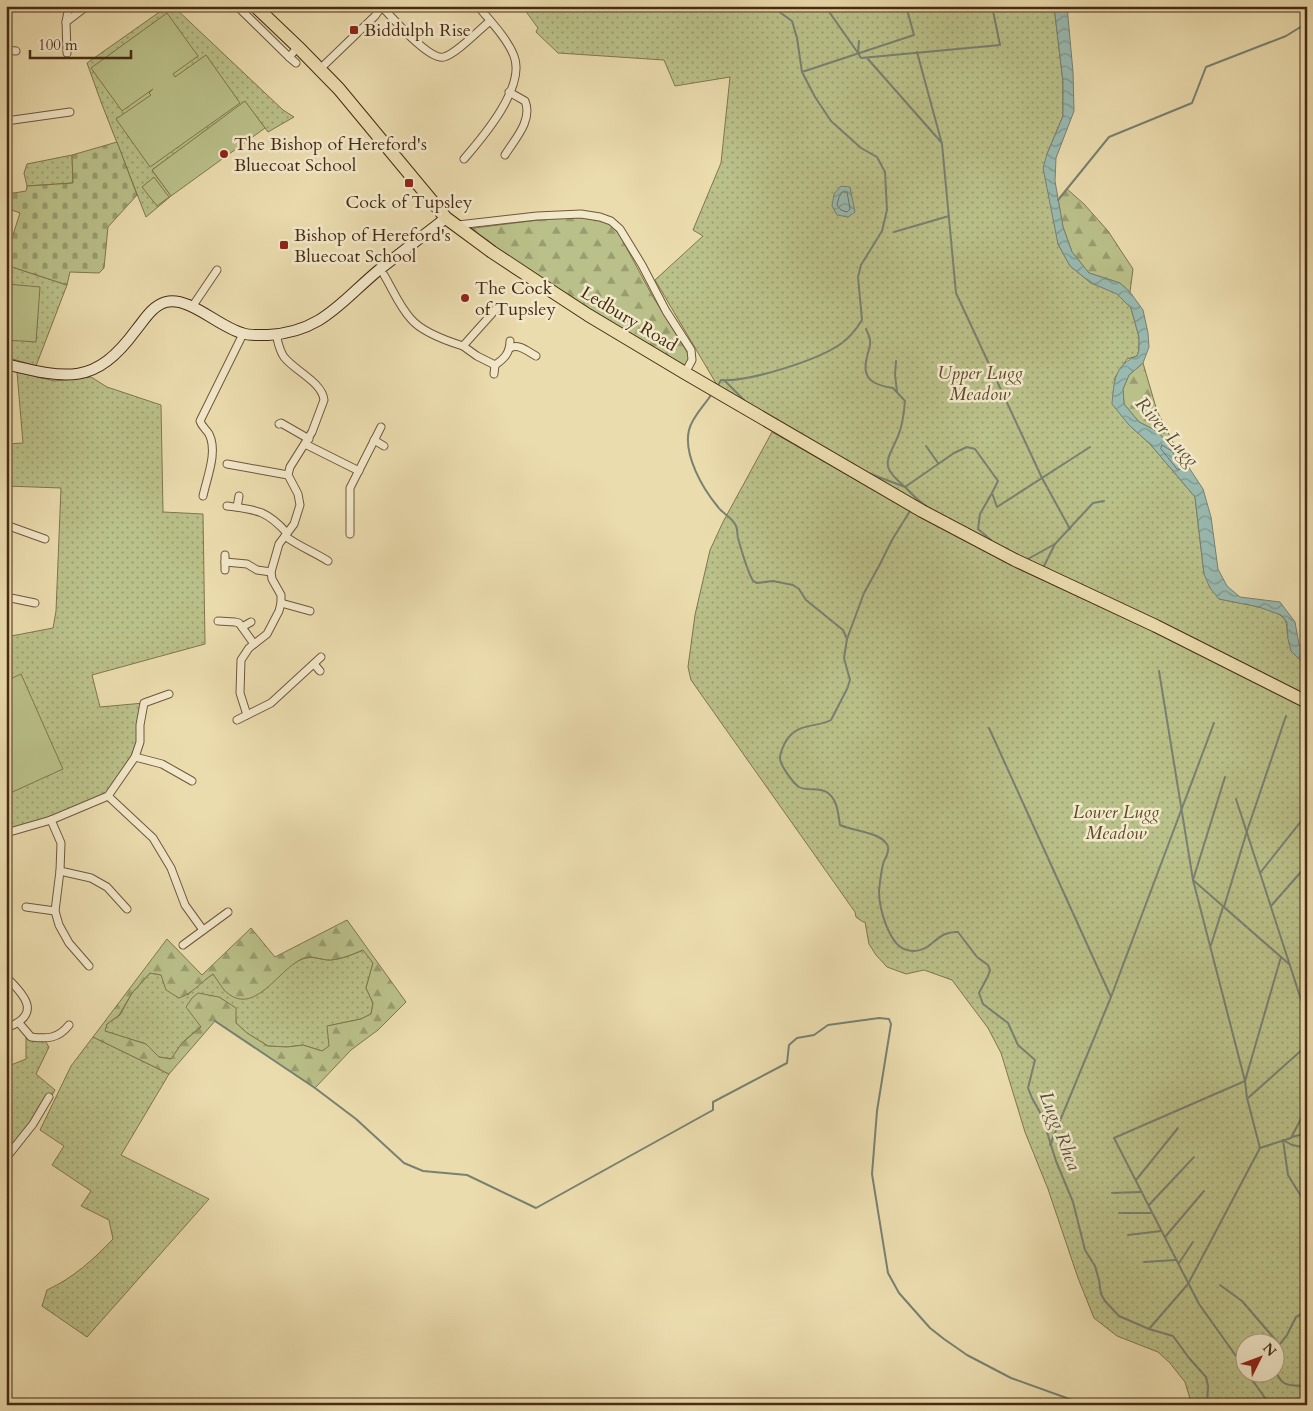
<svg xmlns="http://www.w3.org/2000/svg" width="1313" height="1411" font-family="Cardo,serif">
	<defs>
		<pattern id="green-dots" width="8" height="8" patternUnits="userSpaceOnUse" patternTransform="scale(1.25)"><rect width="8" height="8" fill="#bac089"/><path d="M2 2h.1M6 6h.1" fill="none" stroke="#999c6f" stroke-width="1.8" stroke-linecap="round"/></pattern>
		<pattern id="forest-firs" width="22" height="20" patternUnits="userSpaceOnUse" patternTransform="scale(1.25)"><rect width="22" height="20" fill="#bac089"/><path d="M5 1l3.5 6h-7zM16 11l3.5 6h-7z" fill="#999c6f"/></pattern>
		<pattern id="cemetery-stones" width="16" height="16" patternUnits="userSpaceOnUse" patternTransform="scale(1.25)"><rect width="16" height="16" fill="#bac089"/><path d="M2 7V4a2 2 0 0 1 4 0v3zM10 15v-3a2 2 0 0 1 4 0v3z" fill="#999c6f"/></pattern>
		<pattern id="water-waves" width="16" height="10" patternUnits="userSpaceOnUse" patternTransform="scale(1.25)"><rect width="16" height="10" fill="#99bab1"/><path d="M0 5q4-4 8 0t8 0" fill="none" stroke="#7f978f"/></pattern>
	</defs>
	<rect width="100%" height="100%" fill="#ebdcae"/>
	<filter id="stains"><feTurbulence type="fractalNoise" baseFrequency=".004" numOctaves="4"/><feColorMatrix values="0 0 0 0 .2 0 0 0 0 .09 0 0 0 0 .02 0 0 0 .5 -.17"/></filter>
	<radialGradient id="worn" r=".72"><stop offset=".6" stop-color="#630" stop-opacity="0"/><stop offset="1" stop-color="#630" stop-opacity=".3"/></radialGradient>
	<g fill="url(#green-dots)" stroke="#80764e" fill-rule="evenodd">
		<polygon points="168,6 173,6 283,110 294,117 268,132 245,102 152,170 171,196 146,217 101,102 87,63"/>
		<path d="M522 6H1054L1063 82V116L1047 154 1058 244 1070 266 1091 283 1117 293 1131 308 1139 337V350L1137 356 1127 359 1114 379 1129 425 1150 444 1195 497 1204 574 1219 599C1236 603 1267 606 1280 615 1290 621 1285 631 1289 640 1292 649 1298 659 1307 664V696L957 525 717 385 655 280 703 236 693 230 721 163 730 77 675 86 664 60 558 53 536 32 538 28Z"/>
		<polygon points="72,155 73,183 27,186 24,173 27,164"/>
		<polygon points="6,265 67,285 36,366 6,357"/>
		<polygon points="17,372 55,381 91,377 107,387 161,405 163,512 203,514 205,644 92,675 100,707 144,703 140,742 108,796 6,833 6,637 53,628 56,611 61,488 6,486 6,444 23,443"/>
		<path d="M772 432 928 521 1150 628 1307 707V1405H1192L1185 1382 1170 1363 1158 1352 1117 1336 1094 1318 1078 1278 1048 1189 1025 1132 1001 1053 988 1028 952 980 924 970 906 974 887 967 876 955 869 944 865 922H863L856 917 855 912 691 680 688 667 695 615 710 550 723 522ZM1246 1344H1276V1374H1246Z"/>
		<path d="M364 950 373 963 366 988 373 1003 371 1014 361 1019 328 1026 330 1047 322 1051 303 1045 287 1047 268 1046 247 1033 236 1023 235 1008 219 997 201 1026 182 1043 172 1059 159 1057 146 1044 104 1031 107 1024 120 1015 132 993 150 973 162 975 188 995 194 988 213 974 225 990 262 992C272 982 292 961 306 958 314 956 321 960 329 960 341 960 353 954 364 950Z"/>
		<polygon points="26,1030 44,1039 49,1047 36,1074 55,1090 30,1134 6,1163 6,1067 26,1059"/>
		<path d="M93 1037 169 1074 121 1155 209 1199 87 1337 42 1306 47 1290C73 1278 93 1260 113 1239L109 1220 81 1206 91 1191 52 1165 64 1146 40 1130 71 1066Z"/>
	</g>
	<g fill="url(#forest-firs)" stroke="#80764e" fill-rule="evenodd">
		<polygon points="1067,189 1084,204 1108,231 1133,269 1130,292 1120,283 1089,273 1072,252 1063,227 1058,200"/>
		<polygon points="576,217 593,218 609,224 619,234 653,297 687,352 690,361 683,367 644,344 466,229 555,218"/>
		<polygon points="1143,363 1157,411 1176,448 1153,429 1139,422 1124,404 1123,389 1129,375"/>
		<path d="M347 920 406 1002 378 1030 351 1050 315 1088 215 1021 169 1074 93 1037 167 939 202 975 251 928 275 957ZM363 950 373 963 366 988 373 1003 371 1014 361 1019 327 1026 329 1046 322 1051 303 1045 287 1047 268 1046 247 1033 236 1023V1008L219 997 198 993 192 998 186 1007 201 1027 182 1043 171 1059 159 1057 146 1044 105 1031 107 1024 119 1015 132 993 150 973 161 975 166 990 179 998C192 994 201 982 213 974 217 979 220 985 224 990 254 1020 278 968 304 958 312 955 321 960 330 960 342 959 353 954 363 950Z"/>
	</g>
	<polygon fill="url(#cemetery-stones)" stroke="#80764e" points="117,142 137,195 108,227 104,268 99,273 70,272 67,285 6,265 6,240 11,241 20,213 6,208 6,191 14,193 26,191 27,186 73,183 72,155"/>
	<g fill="#bac089" stroke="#80764e">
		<polygon points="167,13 198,56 173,74 175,77 206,55 240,103 150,167 116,119 151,95 149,93 153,89 122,111 91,68"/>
		<polygon points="245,101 265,128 171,196 152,170"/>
		<polygon points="154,177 169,197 157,206 142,187"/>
		<polygon points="7,284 40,287 36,342 6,340"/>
		<polygon points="21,674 63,769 8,794 6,791 6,681"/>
	</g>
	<g fill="url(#water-waves)" stroke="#788172">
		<path d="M1054 6H1067L1073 72 1074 111 1056 158 1055 181 1063 227 1072 252 1089 273 1120 283 1130 292 1143 310 1148 333 1149 347 1143 363 1129 375 1123 389 1124 404 1139 422 1153 429 1176 448 1203 489 1211 517 1218 569 1227 586 1240 597 1280 602 1295 622 1299 644 1307 653V664L1300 660 1291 651 1288 639 1287 622 1281 615 1259 607 1219 599 1210 588 1204 574 1195 497 1150 444 1129 425 1112 404C1114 382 1114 365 1137 356L1139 350V337L1131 308 1117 294 1091 283 1070 266 1058 244 1043 168 1047 154 1063 116V82Z"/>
		<polygon points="841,186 850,187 855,212 848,217 837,215 832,206 834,194"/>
	</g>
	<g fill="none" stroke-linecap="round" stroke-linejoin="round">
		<g stroke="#707262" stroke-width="1">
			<polygon points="843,192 847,192 850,209 847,212 841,210 837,205 839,197"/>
			<polygon points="1162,445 1172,451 1181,466 1181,469 1177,469 1161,449"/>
		</g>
		<g stroke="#788172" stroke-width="2">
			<polyline points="825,6 858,53"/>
			<polyline points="859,41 858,53 861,58 1000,45 992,6"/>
			<polyline points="917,52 942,144 956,293 1042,478 1070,529"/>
			<polyline points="867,58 941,142"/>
			<polyline points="802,72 914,35 906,6"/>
			<polyline points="1058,200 1109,137 1192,103 1206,67 1286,36 1307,23"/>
			<polyline points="894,232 949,216"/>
			<path d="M866 329C868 333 870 337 870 341 871 346 868 351 867 357 861 379 873 385 893 388L905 401C904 413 903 425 898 436 887 462 879 465 905 487L954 453 967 447 975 449 998 481 992 493"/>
			<polyline points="896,361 895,375 897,391"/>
			<polyline points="724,380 745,401"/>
			<path d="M717 387 721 380C749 382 819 360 842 343 850 337 857 328 862 320L858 277 861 265 882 231 887 210 885 172 877 157 861 148 831 121 815 97 802 72 797 38 792 21 771 6"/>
			<path d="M711 395C704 406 692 417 689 430 683 455 703 489 718 507 723 514 733 518 736 526 738 530 737 534 738 538 742 552 746 568 753 581L757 583 773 581 793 585 799 589 806 600 843 630 847 639 844 658 850 680 847 689 831 720C819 727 800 723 789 737 785 741 780 753 780 758 780 765 793 783 799 787 808 792 819 786 828 793 838 801 838 814 840 825 853 831 878 832 886 843 888 846 889 847 888 850 888 854 886 857 884 861 881 870 880 881 879 891 879 908 889 946 907 950 932 956 934 930 958 932L977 957 988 965 990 970 988 976 979 993 983 1004 1008 1023 1018 1045 1035 1060 1028 1088 1032 1098 1042 1116 1056 1161 1073 1202 1085 1250 1095 1266 1099 1280 1101 1294 1105 1301 1119 1316 1149 1329 1173 1336 1189 1358 1206 1377 1208 1386 1207 1405"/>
			<polyline points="926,446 938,463"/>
			<polyline points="868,473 905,487 917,499 930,509"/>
			<polyline points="991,540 978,529 980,514 992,493 997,507 1090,447"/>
			<polyline points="1028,559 1055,544 1093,503 1104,501"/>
			<polyline points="1044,566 1055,544"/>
			<polyline points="847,639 864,593 879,566 892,540 910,511"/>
			<polyline points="1159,671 1193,880 1289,964"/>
			<polyline points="989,728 1111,997"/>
			<polyline points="1225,777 1193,880 1245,1081 1247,1098 1260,1148"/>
			<polyline points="1236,799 1307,1018"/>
			<polyline points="1260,873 1302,820"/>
			<polyline points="1271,906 1307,865"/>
			<polyline points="1224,907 1247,831 1286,716"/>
			<polyline points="1211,945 1223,907"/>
			<polyline points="215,1021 315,1088 356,1119 404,1163 423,1171 467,1175 536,1208 713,1110 713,1102 787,1063 789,1045 797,1038 814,1035 828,1025 879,1018 889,1019 891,1024 877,1111 872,1174 888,1273 899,1293 930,1328 944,1339 967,1355 1011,1378 1075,1401 1079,1405"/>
			<polyline points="1248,1098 1304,1048"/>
			<polyline points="1292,1137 1307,1133"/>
			<polyline points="1283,1140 1288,1175 1307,1206"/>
			<polyline points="1283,1140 1292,1145 1307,1148"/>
			<polyline points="1050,1145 1111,997 1214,723"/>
			<polyline points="1136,1180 1178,1128"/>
			<polyline points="1112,1193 1142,1192"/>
			<polyline points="1149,1205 1194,1157"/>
			<polyline points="1119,1213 1151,1213"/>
			<polyline points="1128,1235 1161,1231"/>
			<polyline points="1165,1237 1204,1191"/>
			<polyline points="1144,1262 1176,1260"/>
			<polyline points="1179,1263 1193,1242"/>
			<polyline points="1220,1285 1242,1301 1279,1344"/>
			<polyline points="1149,1329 1188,1284 1260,1148 1291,1138 1307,1107"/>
			<polyline points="1276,1349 1287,1335 1296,1317 1307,1311"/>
			<polyline points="1246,1370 1199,1304 1114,1138 1245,1081 1281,957"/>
			<path d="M1276 1371C1282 1388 1290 1385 1307 1386"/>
			<polyline points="1248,1374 1270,1405"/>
		</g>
		<defs>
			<g id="street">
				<polyline points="237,6 289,57 298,47"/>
				<path d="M382 7C393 18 429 61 444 57 456 54 479 30 490 21"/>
				<polyline points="66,22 69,6"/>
				<polyline points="6,50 16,51"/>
				<polyline points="67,53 66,22 87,6"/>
				<polyline points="289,57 296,63"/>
				<polyline points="320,69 375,16 382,6"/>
				<polyline points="6,121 70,112"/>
				<path d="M505 155C515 139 533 120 525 101L509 92"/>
				<path d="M464 159C483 137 526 87 514 56 507 38 490 21 478 6"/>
				<polyline points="458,225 537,216 581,214 600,217 611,221 620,229 642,265 666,311 691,350 692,360 685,373"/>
				<path d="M384 275C393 290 399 306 411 319 422 332 447 341 463 346L497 308"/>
				<polyline points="192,307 217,270"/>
				<path d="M463 346 477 356 495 365C504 359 510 353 510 341"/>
				<path d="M510 348C519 343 528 352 536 356"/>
				<polyline points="494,374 495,365"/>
				<polyline points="279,424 281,423 309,439"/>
				<polyline points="374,440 384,446"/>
				<polyline points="305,444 359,471"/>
				<polyline points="227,464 288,475"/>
				<path d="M203 496C207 477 218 452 209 434 206 429 202 427 200 421L243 334"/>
				<path d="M227 506C257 510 266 510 287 533"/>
				<polyline points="237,507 239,496"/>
				<polyline points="6,525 45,539"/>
				<polyline points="350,534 350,488 381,427"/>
				<path d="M285 536C298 546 314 552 328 561"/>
				<polyline points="225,562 247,564 257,570 271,572"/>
				<polyline points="225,570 225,555"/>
				<polyline points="6,597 35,603"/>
				<polyline points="281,603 310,611"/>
				<polyline points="218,621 235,622 239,623 254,644"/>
				<polyline points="242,627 251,622"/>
				<polyline points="314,664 320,671"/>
				<path d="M247 715 240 693 241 660 249 648 267 634 279 611 281 603V595L272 579 271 572 279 544 294 524 300 505 298 494 288 475 290 467 312 432 324 400C322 382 295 371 284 357 279 350 278 342 276 334"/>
				<polyline points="237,720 271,703 321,657"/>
				<polyline points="135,757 162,764 192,781"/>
				<polyline points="108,796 153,838 171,868 185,905 203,930"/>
				<polyline points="51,820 61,843 60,871 55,911 59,925 69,943 89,966"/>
				<polyline points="6,833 51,820 108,796 135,757 140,742 140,725 144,703 169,694"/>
				<polyline points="60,871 91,878 107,887 127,909"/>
				<polyline points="26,907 55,911"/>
				<polyline points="183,945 228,912"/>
				<path d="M6 977C26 996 42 1015 6 1028"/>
				<path d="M19 1023 31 1037C47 1039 58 1039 69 1025"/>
				<polyline points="6,1158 33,1124 49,1097"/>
			</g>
			<path id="secondary" d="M6 364C67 379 95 386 136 330 145 319 152 306 166 302 189 296 219 327 242 333 250 336 260 335 268 335 323 332 342 300 380 269 402 252 424 235 446 218"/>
			<polyline id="highway" points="255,6 298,47 339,89 446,218 492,252 536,281 588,315 685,373 922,511 1015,560 1156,626 1307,702"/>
		</defs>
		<use href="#street" stroke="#6f573a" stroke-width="9"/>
		<use href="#secondary" stroke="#462b13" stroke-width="12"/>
		<use href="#highway" stroke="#462b13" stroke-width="14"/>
		<use href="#street" stroke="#f2e8ca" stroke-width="7"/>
		<use href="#secondary" stroke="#f2e8ca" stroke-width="10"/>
		<use href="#highway" stroke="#ebdcae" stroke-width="12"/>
	</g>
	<g fill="#8f2418" stroke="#f2e8ca" stroke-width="2">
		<rect x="349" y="25" width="10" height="10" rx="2.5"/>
		<circle cx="224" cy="154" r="5"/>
		<rect x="404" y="178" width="10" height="10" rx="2.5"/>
		<rect x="279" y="240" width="10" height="10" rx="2.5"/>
		<circle cx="465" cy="298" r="5"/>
	</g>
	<g text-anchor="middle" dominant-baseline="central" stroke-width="5" stroke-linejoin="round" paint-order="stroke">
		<g font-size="18" fill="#462b13" stroke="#f2e8ca" text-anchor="start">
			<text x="364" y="30">Biddulph Rise</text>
			<text x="234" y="144">The Bishop of Hereford's<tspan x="234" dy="21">Bluecoat School</tspan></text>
			<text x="409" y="202" text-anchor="middle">Cock of Tupsley</text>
			<text x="294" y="235">Bishop of Hereford's<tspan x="294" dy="21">Bluecoat School</tspan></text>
			<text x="475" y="288">The Cock<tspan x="475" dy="21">of Tupsley</tspan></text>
		</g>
		<g font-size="18" fill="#462b13" stroke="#f2e8ca">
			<text transform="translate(629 319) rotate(31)">Ledbury Road</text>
		</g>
		<g font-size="18" font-style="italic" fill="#5d492b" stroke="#f2e8ca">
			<text x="980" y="373">Upper Lugg<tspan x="980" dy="21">Meadow</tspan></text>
			<text x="1116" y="812">Lower Lugg<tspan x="1116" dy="21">Meadow</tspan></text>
		</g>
		<g font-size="19" font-style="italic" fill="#5b4f3a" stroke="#f2e8ca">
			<text transform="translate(1167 432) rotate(49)">River Lugg</text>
			<text transform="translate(1060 1131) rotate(69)">Lugg Rhea</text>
		</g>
	</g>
	<rect width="1313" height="1411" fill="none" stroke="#ebdcae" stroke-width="25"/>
	<rect x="8" y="8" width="1298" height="1396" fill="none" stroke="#462b13" stroke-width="2.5"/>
	<rect x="12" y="12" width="1288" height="1386" fill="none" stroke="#462b13"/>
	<g transform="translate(1260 1358) rotate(48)"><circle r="24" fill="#f2e8ca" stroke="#ad9c81"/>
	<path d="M0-4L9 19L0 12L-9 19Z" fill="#8f2418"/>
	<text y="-8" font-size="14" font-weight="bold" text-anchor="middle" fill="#462b13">N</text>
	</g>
	<path d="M30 50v8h101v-8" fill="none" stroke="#462b13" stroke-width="2.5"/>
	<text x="38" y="50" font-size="15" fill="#462b13" stroke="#f2e8ca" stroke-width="4" paint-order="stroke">100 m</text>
	<rect width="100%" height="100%" filter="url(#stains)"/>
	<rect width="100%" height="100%" fill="url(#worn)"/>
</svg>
